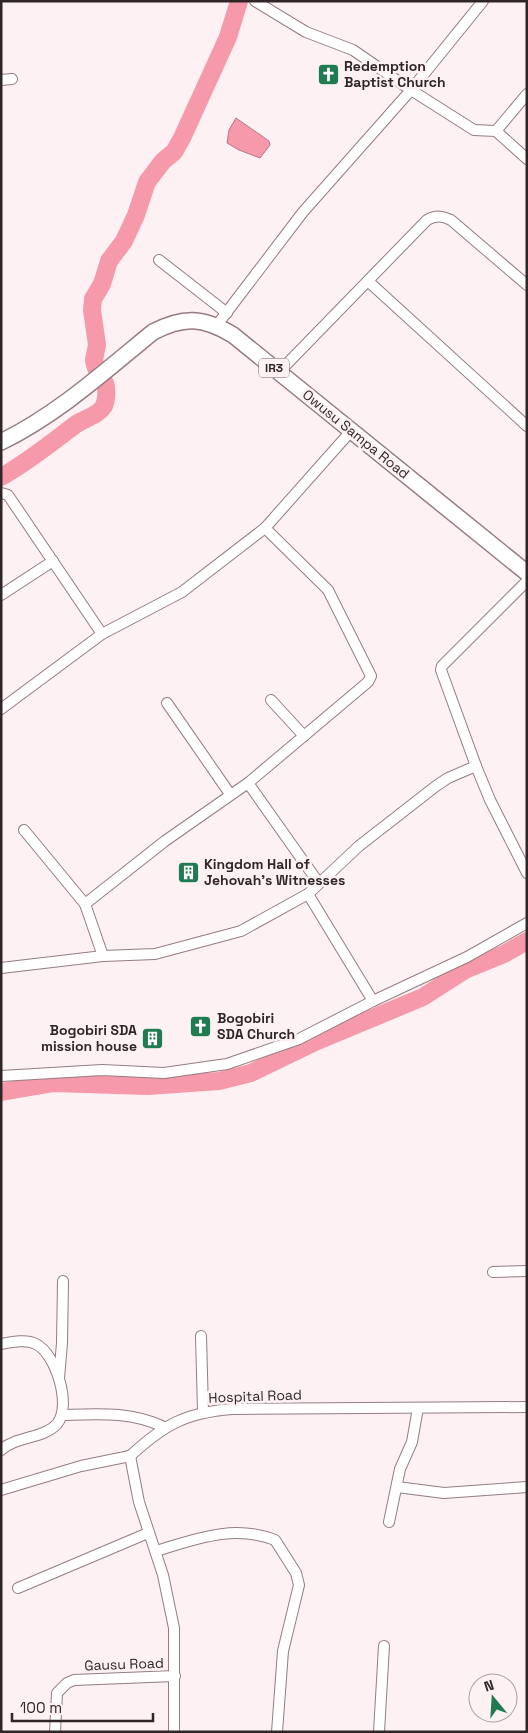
<svg xmlns="http://www.w3.org/2000/svg" width="528" height="1733" font-family="'Space Grotesk',sans-serif">
	<rect width="100%" height="100%" fill="#fdf1f3"/>
	<polygon fill="#f599ab" stroke="#ba7683" points="236,118 269,141 270,145 260,158 239,150 227,143 229,130"/>
	<g fill="none" stroke-linecap="round" stroke-linejoin="round">
		<g stroke="#f599ab" stroke-width="18">
			<polyline points="96,368 94,360 97,345 92,310 93,299 102,284 109,261 124,241 136,215 147,182 163,161 174,152 182,138 228,37 239,1"/>
			<path d="M1 477C28 462 51 443 75 425 84 418 97 417 104 406 107 399 107 389 105 383"/>
			<polyline points="1,1092 54,1083 148,1086 219,1081 251,1073 315,1042 423,997 465,970 504,954 527,941"/>
		</g>
		<defs>
			<g id="street">
				<polyline points="255,1 306,32 353,50 411,90 474,130 496,131 527,159"/>
				<polyline points="1,80 12,79"/>
				<polyline points="496,131 527,94"/>
				<polyline points="159,260 227,313"/>
				<polyline points="369,282 527,426"/>
				<polyline points="217,325 303,212 411,90 483,1"/>
				<path d="M279 372 427 220C436 215 442 216 451 220L527 285"/>
				<polyline points="1,493 8,495 102,634"/>
				<polyline points="265,528 328,590 371,676 368,682 248,783 165,841 85,904 103,956 155,954 241,931 308,894 359,846 436,786 448,778 476,766 490,800 527,873"/>
				<polyline points="1,595 53,561"/>
				<polyline points="271,700 304,736"/>
				<polyline points="167,703 230,794"/>
				<polyline points="1,709 102,634 182,592 265,528 352,430"/>
				<polyline points="476,766 441,670 442,666 527,581"/>
				<polyline points="248,783 318,882"/>
				<polyline points="24,830 85,904"/>
				<polyline points="308,894 373,1001"/>
				<polyline points="1,968 103,956"/>
				<polyline points="1,1076 102,1070 164,1073 227,1064 299,1039 373,1001 467,957 527,923"/>
				<polyline points="493,1272 527,1271"/>
				<polyline points="201,1336 203,1411"/>
				<path d="M1 1344C12 1342 26 1339 36 1344 56 1354 72 1406 57 1424 43 1439 16 1436 1 1450"/>
				<polyline points="59,1378 62,1343 63,1281"/>
				<path d="M62 1415C97 1414 131 1411 164 1427"/>
				<path d="M130 1456C164 1425 184 1413 232 1409L527 1407"/>
				<polyline points="130,1456 139,1502 163,1575 174,1628 174,1732"/>
				<polyline points="397,1487 444,1493 527,1487"/>
				<polyline points="1,1490 81,1466 130,1456"/>
				<polyline points="389,1522 400,1469 412,1442 418,1408"/>
				<path d="M156 1551C196 1539 234 1524 275 1540L296 1573 299 1585 283 1651 277 1732"/>
				<polyline points="18,1588 148,1533"/>
				<polyline points="55,1732 57,1693 67,1683 74,1680 175,1676"/>
				<polyline points="379,1732 384,1646"/>
			</g>
			<path id="primary" d="M1 442C58 414 104 372 153 332 184 316 203 317 233 335L527 573"/>
		</defs>
		<use href="#street" stroke="#967c80" stroke-width="12"/>
		<use href="#primary" stroke="#967c80" stroke-width="18"/>
		<use href="#street" stroke="#fff" stroke-width="10"/>
		<use href="#primary" stroke="#fff" stroke-width="15"/>
	</g>
	<defs>
		<symbol id="church-square" viewBox="-11 -11 22 22"><rect x="-9" y="-9" width="18" height="18" rx="4" fill="#217b50" stroke="#fdf1f3"/><path d="M-1.2-6h2.4v3.5h3.3v2.4h-3.3V6h-2.4V-.1h-3.3v-2.4h3.3Z" fill="#fff"/></symbol>
		<symbol id="building-square" viewBox="-11 -11 22 22"><rect x="-9" y="-9" width="18" height="18" rx="4" fill="#217b50" stroke="#fdf1f3"/><path d="M-4-6H4V6H1V3H-1V6H-4ZM-2.5-4.3h1.7v1.8h-1.7ZM.8-4.3h1.7v1.8H.8ZM-2.5-1h1.7V.8h-1.7ZM.8-1h1.7V.8H.8Z" fill="#fff"/></symbol>
	</defs>
	<g fill-rule="evenodd">
		<use href="#church-square" x="316" y="62" width="25" height="25"/>
		<use href="#building-square" x="176" y="860" width="25" height="25"/>
		<use href="#church-square" x="188" y="1014" width="25" height="25"/>
		<use href="#building-square" x="140" y="1026" width="25" height="25"/>
	</g>
	<g text-anchor="middle" dominant-baseline="central" stroke-width="5" stroke-linejoin="round" paint-order="stroke">
		<rect fill="#fdf1f3" stroke="#6e6364" stroke-width="1" x="259" y="358.5" width="30" height="19" rx="4"/>
		<g font-size="12" font-weight="bold" fill="#302627">
			<text x="274" y="368">IR3</text>
		</g>
		<g font-size="14" font-weight="bold" fill="#302627" stroke="#fdf1f3" text-anchor="start">
			<text x="344" y="66">Redemption<tspan x="344" dy="16">Baptist Church</tspan></text>
			<text x="204" y="864">Kingdom Hall of<tspan x="204" dy="16">Jehovah's Witnesses</tspan></text>
			<text x="217" y="1018">Bogobiri<tspan x="217" dy="16">SDA Church</tspan></text>
			<text x="137" y="1030" text-anchor="end">Bogobiri SDA<tspan x="137" dy="16">mission house</tspan></text>
		</g>
		<g font-size="14" fill="#302627" stroke="#fdf1f3">
			<text transform="translate(356 434) rotate(39)">Owusu Sampa Road</text>
			<text transform="translate(255 1396) rotate(-2)">Hospital Road</text>
			<text transform="translate(124 1664) rotate(-2)">Gausu Road</text>
		</g>
	</g>
	<rect width="528" height="1733" fill="none" stroke="#302627" stroke-width="5"/>
	<g transform="translate(493 1698) rotate(342)"><circle r="24" fill="#fdf1f3" stroke="#aba0a1"/>
	<path d="M0-4L9 19L0 12L-9 19Z" fill="#217b50"/>
	<text y="-8" font-size="14" font-weight="bold" text-anchor="middle" fill="#302627">N</text>
	</g>
	<path d="M12 1713v8h141v-8" fill="none" stroke="#302627" stroke-width="2.5"/>
	<text x="20" y="1713" font-size="15" fill="#302627" stroke="#fdf1f3" stroke-width="4" paint-order="stroke">100 m</text>
</svg>
